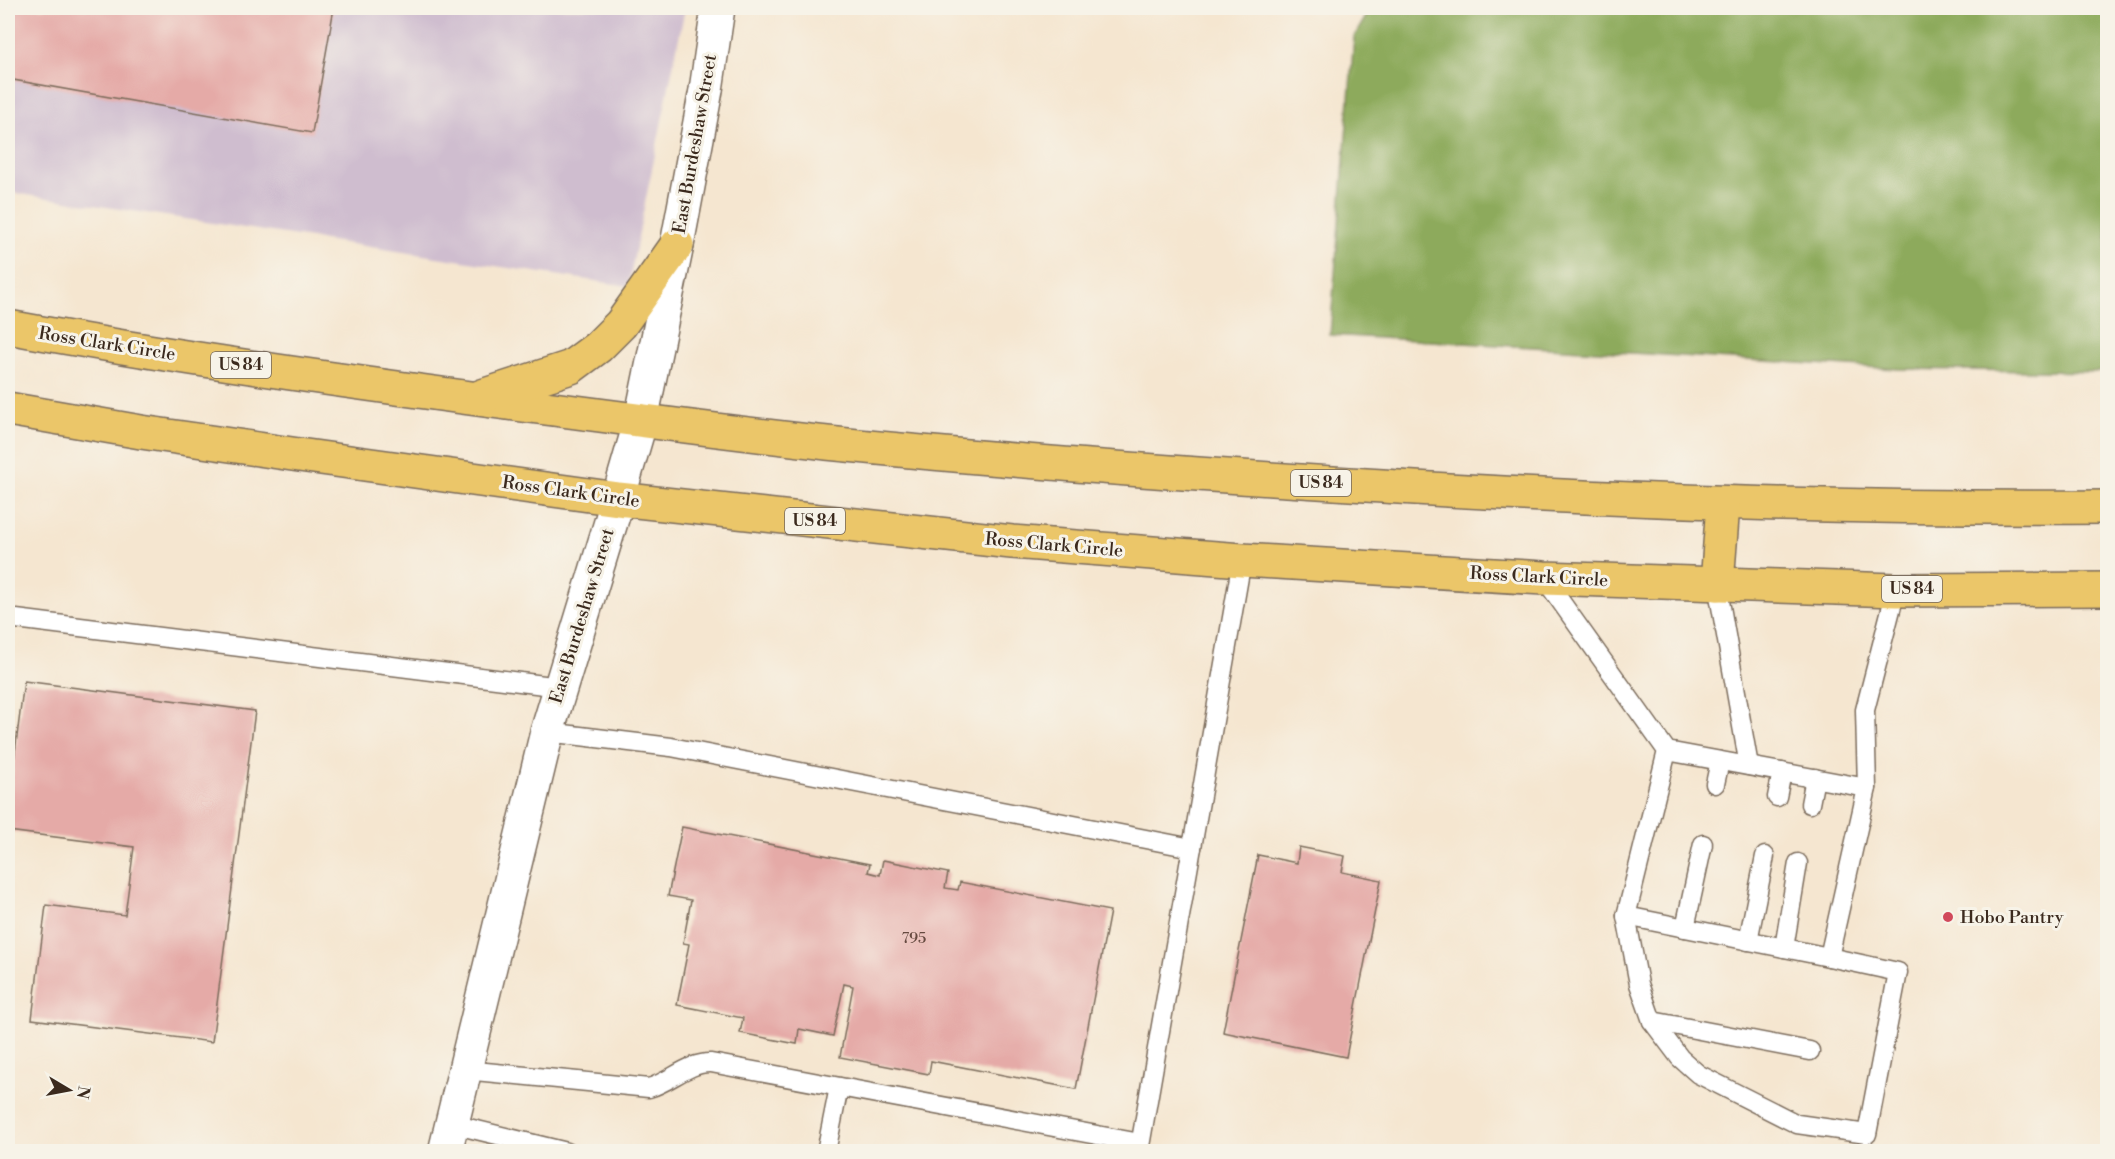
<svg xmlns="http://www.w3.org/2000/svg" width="2115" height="1159" font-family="'Libre Bodoni',serif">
	<rect width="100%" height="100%" fill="#f7f3e8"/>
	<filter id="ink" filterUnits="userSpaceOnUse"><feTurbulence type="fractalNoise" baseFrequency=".0167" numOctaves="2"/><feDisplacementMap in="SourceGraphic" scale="12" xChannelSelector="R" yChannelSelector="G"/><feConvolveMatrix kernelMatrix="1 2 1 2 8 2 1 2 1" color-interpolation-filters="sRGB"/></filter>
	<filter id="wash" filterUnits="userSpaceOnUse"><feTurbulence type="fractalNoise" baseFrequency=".008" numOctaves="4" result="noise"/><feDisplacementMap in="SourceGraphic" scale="24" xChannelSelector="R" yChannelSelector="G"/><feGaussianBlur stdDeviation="1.35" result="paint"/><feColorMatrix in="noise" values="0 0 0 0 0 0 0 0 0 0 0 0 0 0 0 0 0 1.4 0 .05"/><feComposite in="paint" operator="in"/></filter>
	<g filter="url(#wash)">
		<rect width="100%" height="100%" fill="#f5e6d0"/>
		<polygon fill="#cfbdcf" points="8,8 685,8 628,286 8,192"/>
		<polygon fill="#8daa5c" stroke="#646a3d" stroke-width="1.5" points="1371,8 2107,8 2107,372 1898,369 1330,335 1354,37"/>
		<g id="blocks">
			<g fill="#e5aaa7">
				<polygon points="8,8 334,8 312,133 8,79"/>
				<polygon points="24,681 255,711 212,1042 32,1019 46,905 125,915 134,847 8,831 8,808"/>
				<polygon points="682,827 870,864 868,872 880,875 883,860 948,873 945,888 958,890 960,882 1110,911 1076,1089 931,1061 929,1074 840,1057 853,986 844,984 833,1036 799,1029 797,1044 740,1033 743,1018 677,1005 689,944 683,943 691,900 668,896"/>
				<polygon points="1299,847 1345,856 1342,872 1381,880 1346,1057 1223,1032 1258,855 1297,863"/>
			</g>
		</g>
	</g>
	<g filter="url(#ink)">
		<use href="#blocks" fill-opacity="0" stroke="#7c6c5c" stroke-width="1.5"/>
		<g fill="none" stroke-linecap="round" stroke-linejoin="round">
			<defs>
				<g id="service">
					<polyline points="1544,578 1667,751 1867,788 1829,957 1626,916 1667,751"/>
					<polyline points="1717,584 1749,766"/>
					<polyline points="8,618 560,687"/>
					<polyline points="547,732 671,747 1192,848"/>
					<polyline points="1715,784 1720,761"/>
					<polyline points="1867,788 1865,710 1896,590"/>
					<polyline points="1777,797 1782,772"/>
					<polyline points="1810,804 1815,778"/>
					<polyline points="1626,916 1639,984 1652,1021 1680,1058 1698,1074 1797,1124 1867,1134 1898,972 1829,957"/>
					<polyline points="1685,928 1703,844"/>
					<polyline points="1748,941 1765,856"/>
					<polyline points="1784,948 1798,863"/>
					<polyline points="1652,1021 1810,1051"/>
					<path d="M465 1070 649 1088C670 1082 689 1062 711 1063L1140 1143"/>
					<polyline points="452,1124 567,1152"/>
					<polyline points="826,1152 839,1087"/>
					<polyline points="1139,1152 1242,560"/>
				</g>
				<polyline id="minor" points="445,1152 547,732 618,499"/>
				<polyline id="tertiary" points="618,499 641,420 677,245 706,90 718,8"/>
				<g id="trunk">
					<path d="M8 327C188 360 371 385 553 409 644 421 735 433 827 443 1006 461 1186 474 1366 485 1613 501 1860 509 2108 507"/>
					<polyline points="482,396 571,367 598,347 621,324 677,245"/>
					<polyline points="8,409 141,432 299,455 618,499 1012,542 1242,560 1544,578 1896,590 2108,589"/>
					<polyline points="1717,584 1723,504"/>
				</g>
			</defs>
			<use href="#service" stroke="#7c6c5c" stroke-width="21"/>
			<use href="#minor" stroke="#7c6c5c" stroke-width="36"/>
			<use href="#tertiary" stroke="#7c6c5c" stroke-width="36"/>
			<use href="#trunk" stroke="#7c6c5c" stroke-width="36"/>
			<use href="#service" stroke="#fff" stroke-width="18"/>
			<use href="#minor" stroke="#fff" stroke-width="33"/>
			<use href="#tertiary" stroke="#fff" stroke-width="33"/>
			<use href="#trunk" stroke="#ebc669" stroke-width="33"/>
		</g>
	</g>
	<circle fill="#d1495b" stroke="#f7f3e8" stroke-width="2" cx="1948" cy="917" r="6"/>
	<g text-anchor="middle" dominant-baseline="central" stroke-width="6" stroke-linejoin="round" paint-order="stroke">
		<g font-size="15" fill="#664a40">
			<text x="914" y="938">795</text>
		</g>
		<g fill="#f7f3e8" stroke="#73665b" stroke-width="1.5">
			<rect x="211" y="352" width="60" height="26" rx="4.5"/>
			<rect x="1291" y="470" width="60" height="26" rx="4.5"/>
			<rect x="785" y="508" width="60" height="26" rx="4.5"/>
			<rect x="1882" y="576" width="60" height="26" rx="4.5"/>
		</g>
		<g font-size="16" font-weight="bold" fill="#3b2a1e">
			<text x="241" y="365">US 84</text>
			<text x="1321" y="483">US 84</text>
			<text x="815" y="521">US 84</text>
			<text x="1912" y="589">US 84</text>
		</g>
		<g font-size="18" fill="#3b2a1e" stroke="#f7f3e8">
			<text transform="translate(695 144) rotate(-80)">East Burdeshaw Street</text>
			<text transform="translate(107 344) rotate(9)">Ross Clark Circle</text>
			<text transform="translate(571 492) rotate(8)">Ross Clark Circle</text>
			<text transform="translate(1054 545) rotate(5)">Ross Clark Circle</text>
			<text transform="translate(1539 577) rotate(3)">Ross Clark Circle</text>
			<text transform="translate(582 616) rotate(-73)">East Burdeshaw Street</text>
		</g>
		<g font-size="18" fill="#3b2a1e" stroke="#f7f3e8" text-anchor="start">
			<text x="1960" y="917">Hobo Pantry</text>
		</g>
	</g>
	<rect width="2115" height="1159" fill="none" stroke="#f7f3e8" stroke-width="30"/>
	<g transform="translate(69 1090) rotate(100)" stroke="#f7f3e8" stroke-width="4.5" paint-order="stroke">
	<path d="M0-4.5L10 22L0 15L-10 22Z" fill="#3b2a1e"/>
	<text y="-9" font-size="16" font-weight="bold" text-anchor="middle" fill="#3b2a1e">N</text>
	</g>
</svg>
